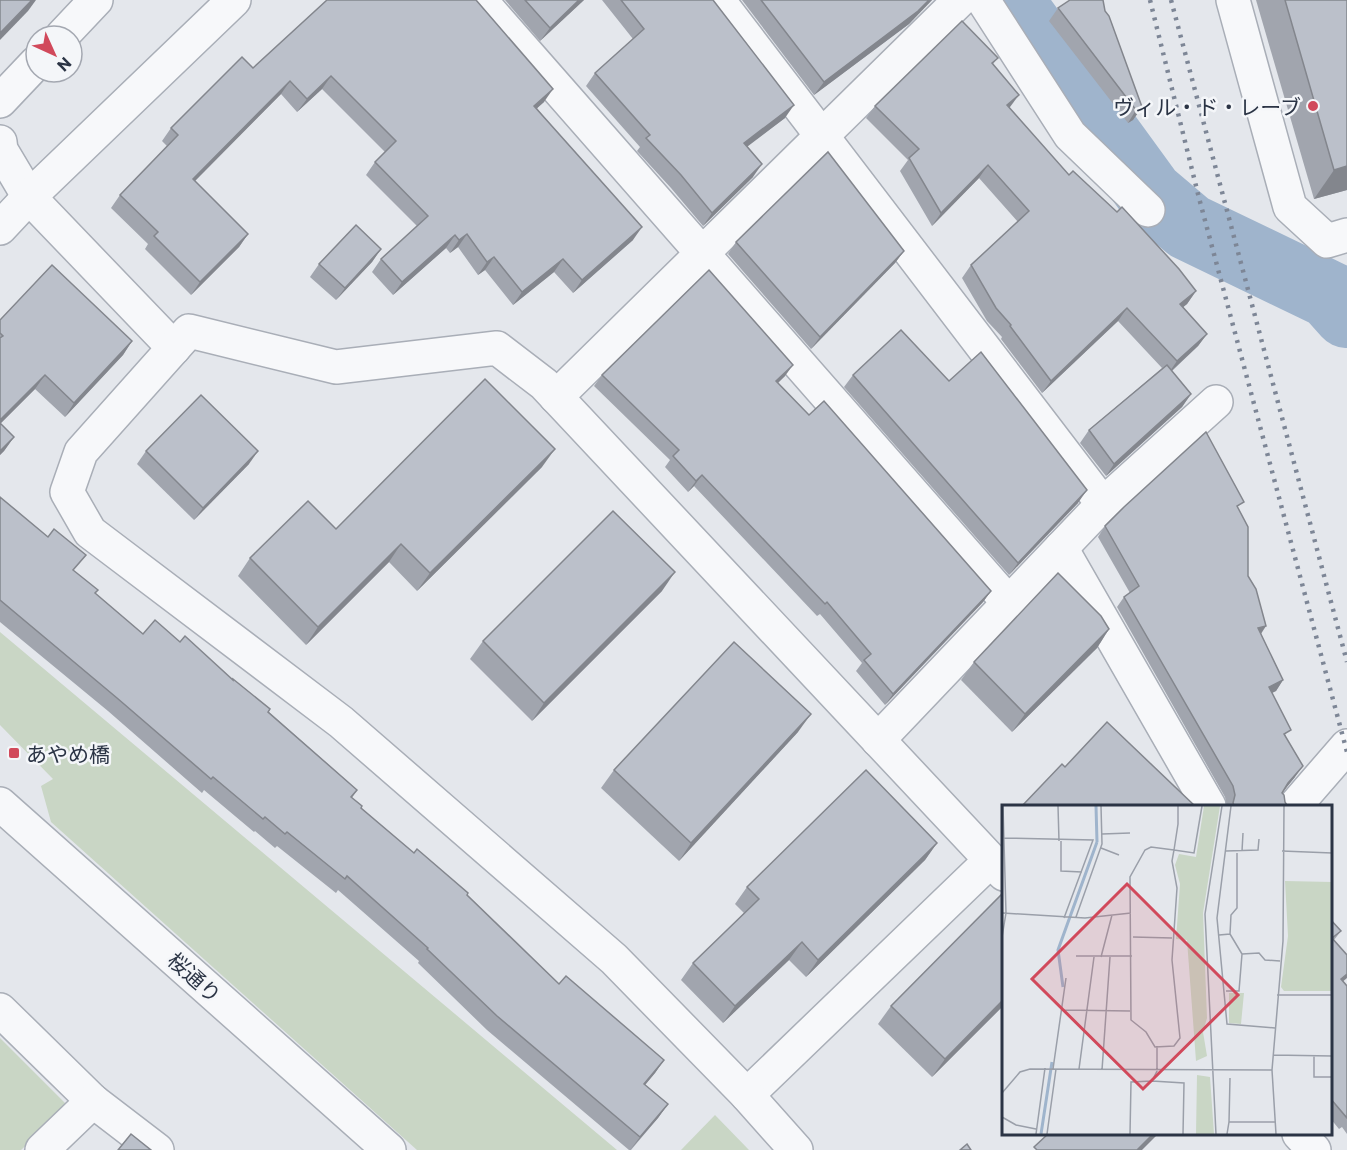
<svg xmlns="http://www.w3.org/2000/svg" width="1347" height="1150" font-family="Commissioner,'Noto Sans JP',sans-serif">
	<rect width="100%" height="100%" fill="#e4e7ec"/>
	<g fill="#c9d6c5">
		<polygon points="0,632 617,1150 417,1150 51,822 41,786 53,779 0,725"/>
		<polygon points="0,1038 68,1106 21,1150 0,1150"/>
		<polygon points="715,1115 749,1150 681,1150"/>
	</g>
	<g fill="none" stroke-linecap="round" stroke-linejoin="round">
		<polyline stroke="#9fb4cc" stroke-width="68" points="1009,0 1150,194 1189,227 1330,295 1347,314"/>
		<defs>
			<g id="minor">
				<polyline points="480,0 1009,603"/>
				<polyline points="718,0 1103,504"/>
				<polyline points="983,0 1070,135 1148,210"/>
				<polyline points="1233,0 1290,207 1327,241 1347,235"/>
				<polyline points="62,36 96,0"/>
				<polyline points="0,101 36,63"/>
				<polyline points="0,142 1,150 29,197 174,348"/>
				<polyline points="0,228 29,197 234,0"/>
				<polyline points="556,397 960,0"/>
				<polyline points="1061,548 1209,806"/>
				<polyline points="878,740 1103,504 1216,402"/>
				<polyline points="0,804 389,1150"/>
				<polyline points="1295,806 1347,746"/>
				<polyline points="0,1010 93,1101 157,1150"/>
				<polyline points="747,1095 990,861"/>
				<polyline points="1299,1134 1314,1150"/>
				<polyline points="42,1150 93,1101"/>
				<polyline points="796,1150 747,1095 614,959 341,722 90,532 67,492 81,452 189,331 336,367 497,348 544,384 1004,874"/>
			</g>
		</defs>
		<use href="#minor" stroke="#a9aeb7" stroke-width="36"/>
		<use href="#minor" stroke="#f7f8fa" stroke-width="33"/>
		<g stroke="#7d8696" stroke-width="4.5" stroke-dasharray="3 6" stroke-linecap="butt">
			<polyline points="1150,0 1199,198 1347,752"/>
			<polyline points="1171,0 1347,662"/>
		</g>
	</g>
	<g fill="#a1a5ae">
		<polygon points="327,0 544,102 537,108 633,240 573,293 554,272 513,305 485,270 478,275 458,247 450,253 446,248 393,295 372,272 381,259 417,226 366,175 375,162 385,152 322,89 297,112 281,94 195,181 248,234 239,247 191,295 145,249 148,244 111,208 120,195 167,146 162,141 171,128 253,68"/>
		<polygon points="505,0 584,0 540,41"/>
		<polygon points="602,0 713,0 785,118 747,146 753,177 703,226 671,188 637,151 640,147 586,86 595,73 633,39"/>
		<polygon points="742,0 932,0 909,24 814,95"/>
		<polygon points="1256,0 1347,0 1347,190 1314,199"/>
		<polygon points="1058,8 1105,11 1142,107 1133,120 1128,123 1049,21"/>
		<polygon points="998,58 993,64 1009,108 1069,175 1196,291 1187,304 1183,307 1207,334 1198,346 1172,371 1191,394 1182,407 1106,476 1080,443 1089,430 1162,368 1118,321 1042,393 1001,339 1002,337 987,321 962,278 971,265 1018,222 979,178 932,226 900,171 908,160 866,118 875,106"/>
		<polygon points="736,242 904,251 895,263 811,349 728,254"/>
		<polygon points="381,249 372,262 336,300 310,277 319,264"/>
		<polygon points="0,320 132,341 123,355 65,417 35,389 0,424 14,437 4,451 0,455"/>
		<polygon points="602,375 785,376 778,383 809,415 991,591 983,602 885,705 856,671 862,663 820,614 817,616 694,486 688,492 665,467 670,460 594,386"/>
		<polygon points="853,375 949,381 1078,503 1009,575 844,387"/>
		<polygon points="146,451 249,464 194,520 137,464"/>
		<polygon points="542,467 417,591 389,562 306,645 238,576 250,558 336,529"/>
		<polygon points="0,497 74,571 95,594 143,634 180,642 269,712 357,790 352,798 361,808 414,853 467,895 559,984 664,1060 655,1073 645,1085 668,1104 658,1118 631,1150 629,1150 487,1030 418,963 419,961 338,890 336,893 277,846 275,848 255,831 254,832 204,790 202,793 108,711 0,622"/>
		<polygon points="1239,510 1248,576 1261,634 1283,680 1276,691 1272,693 1286,737 1295,777 1282,793 1285,802 1288,807 1227,807 1225,797 1117,607 1124,597 1130,593 1098,537 1105,526"/>
		<polygon points="662,591 532,721 470,659 483,641"/>
		<polygon points="1109,629 1097,648 1012,732 961,680 974,662"/>
		<polygon points="798,732 679,861 601,788 614,770"/>
		<polygon points="937,843 925,860 806,977 789,960 723,1023 681,980 693,963 744,913 735,904 747,887"/>
		<polygon points="1330,919 1341,931 1334,940 1343,981 1347,986 1347,1134 1342,1127 1339,1129 1330,1118"/>
		<polygon points="1004,1005 932,1077 878,1024 891,1006"/>
	</g>
	<g fill="#83868d">
		<polygon points="32,0 36,0 28,11 0,40 0,33"/>
		<polygon points="579,0 584,0 540,41 550,28"/>
		<polygon points="929,0 932,0 909,24 814,95 824,82"/>
		<polygon points="331,76 322,89 297,112 307,99"/>
		<polygon points="290,81 281,94 184,192 193,179"/>
		<polygon points="553,89 544,102 525,119 534,106"/>
		<polygon points="1019,95 1010,107 998,118 1007,105"/>
		<polygon points="794,105 785,118 735,156 744,143"/>
		<polygon points="1142,107 1133,120 1128,123 1136,110"/>
		<polygon points="762,164 753,177 703,226 712,213"/>
		<polygon points="988,165 979,178 932,226 941,213"/>
		<polygon points="1347,166 1347,190 1314,199 1334,170"/>
		<polygon points="642,227 633,240 573,293 582,280"/>
		<polygon points="248,234 239,247 191,295 200,282"/>
		<polygon points="467,234 458,247 450,253 459,240"/>
		<polygon points="455,235 446,248 393,295 402,282"/>
		<polygon points="381,249 372,262 336,300 345,288"/>
		<polygon points="904,251 895,263 811,349 820,337"/>
		<polygon points="494,257 485,270 478,275 487,262"/>
		<polygon points="563,259 554,272 513,305 522,292"/>
		<polygon points="1196,291 1187,304 1171,317 1180,304"/>
		<polygon points="1127,308 1118,321 1042,393 1051,381"/>
		<polygon points="1207,334 1198,346 1168,374 1177,361"/>
		<polygon points="132,341 123,355 65,417 74,403"/>
		<polygon points="793,365 785,376 768,392 776,381"/>
		<polygon points="45,375 35,389 0,424 0,420"/>
		<polygon points="1191,394 1182,407 1106,476 1114,464"/>
		<polygon points="14,437 4,451 0,455 0,451"/>
		<polygon points="555,449 542,467 417,591 430,573"/>
		<polygon points="258,451 249,464 194,520 203,508"/>
		<polygon points="702,475 694,486 688,492 696,481"/>
		<polygon points="1087,490 1078,503 1009,575 1018,563"/>
		<polygon points="401,544 389,562 306,645 318,627"/>
		<polygon points="675,572 662,591 532,721 544,703"/>
		<polygon points="991,591 983,602 885,705 893,694"/>
		<polygon points="1266,626 1259,637 1258,628"/>
		<polygon points="1109,629 1097,648 1012,732 1025,714"/>
		<polygon points="1283,680 1276,691 1261,698 1269,687"/>
		<polygon points="811,714 798,732 679,861 691,843"/>
		<polygon points="1303,766 1295,777 1281,794 1288,783"/>
		<polygon points="937,843 925,860 806,977 818,960"/>
		<polygon points="802,942 789,960 723,1023 735,1006"/>
		<polygon points="1347,974 1347,978 1334,989 1341,979"/>
		<polygon points="1004,999 1004,1005 932,1077 945,1059"/>
		<polygon points="664,1060 655,1073 634,1098 644,1084"/>
		<polygon points="668,1104 658,1118 630,1150 640,1137"/>
		<polygon points="1153,1134 1158,1134 1142,1150 1137,1150"/>
	</g>
	<g fill="#bbc0ca" stroke="#83868d" stroke-width="1.5">
		<polygon points="0,0 32,0 0,33"/>
		<polygon points="327,0 476,0 553,89 534,106 642,227 582,280 563,259 522,292 494,257 487,262 467,234 459,240 455,235 402,282 381,259 428,216 375,162 396,141 331,76 307,99 290,81 193,179 248,234 200,282 154,236 158,232 120,195 178,135 171,128 242,57 253,68"/>
		<polygon points="525,0 579,0 550,28"/>
		<polygon points="621,0 713,0 794,105 744,143 762,164 712,213 681,175 646,138 650,135 595,73 644,29"/>
		<polygon points="761,0 929,0 918,11 824,82"/>
		<polygon points="1070,0 1103,0 1105,11 1109,16 1142,107 1136,110 1058,8"/>
		<polygon points="1285,0 1347,0 1347,166 1334,170"/>
		<polygon points="962,21 998,58 992,63 1019,95 1007,105 1069,175 1073,171 1117,212 1122,207 1179,269 1196,291 1180,304 1207,334 1177,361 1127,308 1051,381 1010,326 1011,325 996,308 971,265 1029,211 988,165 941,213 909,158 919,149 875,106"/>
		<polygon points="828,152 904,251 820,337 736,242"/>
		<polygon points="356,225 381,249 345,288 319,264"/>
		<polygon points="52,265 132,341 74,403 45,375 0,420 0,338 3,336 0,333 0,320"/>
		<polygon points="709,270 793,365 776,381 809,415 824,401 991,591 893,694 864,660 871,654 827,602 825,604 702,475 696,481 673,456 679,450 602,375"/>
		<polygon points="901,330 949,381 981,352 1087,490 1018,563 853,375"/>
		<polygon points="1167,365 1191,394 1114,464 1089,430"/>
		<polygon points="485,379 555,449 430,573 401,544 318,627 250,558 308,501 336,529"/>
		<polygon points="201,395 258,451 203,508 146,451"/>
		<polygon points="0,423 14,437 0,451"/>
		<polygon points="1206,432 1244,502 1237,506 1248,527 1248,576 1256,589 1266,626 1258,628 1283,680 1269,687 1291,730 1284,734 1303,766 1288,783 1282,793 1284,795 1285,802 1288,807 1235,807 1233,803 1235,795 1233,786 1124,597 1139,586 1105,526 1124,507"/>
		<polygon points="0,497 48,537 54,529 86,555 73,570 98,590 95,593 143,634 155,620 180,642 185,636 233,680 233,679 270,709 268,712 357,790 351,797 362,806 361,808 414,853 417,849 468,893 467,895 559,984 566,976 664,1060 644,1084 668,1104 640,1137 497,1016 427,949 428,948 347,876 345,879 287,832 285,834 265,817 263,819 213,777 211,779 117,698 0,600"/>
		<polygon points="613,511 675,572 544,703 483,641"/>
		<polygon points="1058,573 1101,616 1109,629 1025,714 974,662"/>
		<polygon points="734,642 811,714 691,843 614,770"/>
		<polygon points="1107,722 1196,807 1021,807 1062,764 1065,767"/>
		<polygon points="866,770 937,843 818,960 802,942 735,1006 693,963 759,899 747,887"/>
		<polygon points="1002,894 1004,895 1004,999 945,1059 891,1006"/>
		<polygon points="1330,919 1341,931 1332,938 1347,955 1347,974 1341,979 1347,986 1347,1118 1330,1098"/>
		<polygon points="131,1134 151,1150 118,1150"/>
		<polygon points="1048,1134 1153,1134 1137,1150 1037,1150 1034,1147"/>
		<polygon points="967,1144 971,1150 960,1150"/>
	</g>
	<g fill="#d1495b" stroke="#f4f6f9" stroke-width="2">
		<circle cx="1313" cy="106" r="6"/>
		<rect x="8" y="747" width="12" height="12" rx="3"/>
	</g>
	<g text-anchor="middle" dominant-baseline="central" stroke-width="5" stroke-linejoin="round" paint-order="stroke">
		<g font-size="21" fill="#2b3445" stroke="#f4f6f9" text-anchor="end">
			<text x="1301" y="106">ヴィル・ド・レーブ</text>
			<text x="26" y="753" text-anchor="start">あやめ橋</text>
		</g>
		<g font-size="21" fill="#2b3445" stroke="#f4f6f9">
			<text transform="translate(195 977) rotate(42)">桜通り</text>
		</g>
	</g>
	<g transform="translate(1002 805)">
		<rect width="330" height="330" fill="#e4e7ec"/>
		<path d="M202 1H218L201 108 205 213 201 227 205 251 194 256 185 135 174 134 178 79 173 60 177 49 194 52ZM283 76 330 77V186H282L279 182 286 131ZM227 188H242L239 219 227 218ZM195 270 208 272 212 329H194Z" fill="#c9d6c5"/>
		<path fill="none" stroke="#9fb4cc" stroke-width="3" d="M94 1 95 37M61 182 56 145 95 37M39 329 50 257"/>
		<path fill="none" stroke="#9a9fa9" stroke-width="1.5" d="M56 1 57 36M176 1V19L172 45 170 56 175 83 170 155 178 233 172 241 153 242 144 227 129 215 128 72 143 45 149 42 172 45 192 48 200 1M229 1 215 113 225 219 273 223M100 29 128 28M2 33 91 35 62 113M59 36V66L80 67M99 43 117 50M224 46 256 45 257 34M240 46 241 28M280 46 330 48M1 108 83 113 129 108M74 112 100 39 99 1M217 130 228 129 229 110 235 103V48M0 132 4 108 1 1M131 132 170 133M240 149 257 148 263 155 278 156M74 151H130M99 152 110 110M224 186H237L240 149 228 129M275 190H330M60 205 128 206M271 250 330 251M312 250V272H330M51 264 64 173M77 264 92 152M100 265 108 152M150 276 155 266V241M0 288 18 267 28 264 270 265M0 312 14 320 34 324M227 317 228 273M34 329 43 263M45 329 54 264M128 329 129 277 150 276 182 278 181 329M214 329 203 109 220 1M225 329 227 317H273M274 329 270 265 281 136 282 1"/>
		<path fill="#d1495b" fill-opacity="0.15" stroke="#d1495b" stroke-width="3" d="M125 79 236 190 141 284 30 174Z"/>
		<rect width="330" height="330" fill="none" stroke="#2b3445" stroke-width="3"/>
	</g>
	<g transform="translate(54 54) rotate(135)"><circle r="28" fill="#f4f6f9" stroke="#a4a8b1" stroke-width="1.5"/>
	<path d="M0-4.5L10 22L0 15L-10 22Z" fill="#d1495b"/>
	<text y="-9" font-size="16" font-weight="bold" text-anchor="middle" fill="#2b3445">N</text>
	</g>
</svg>
